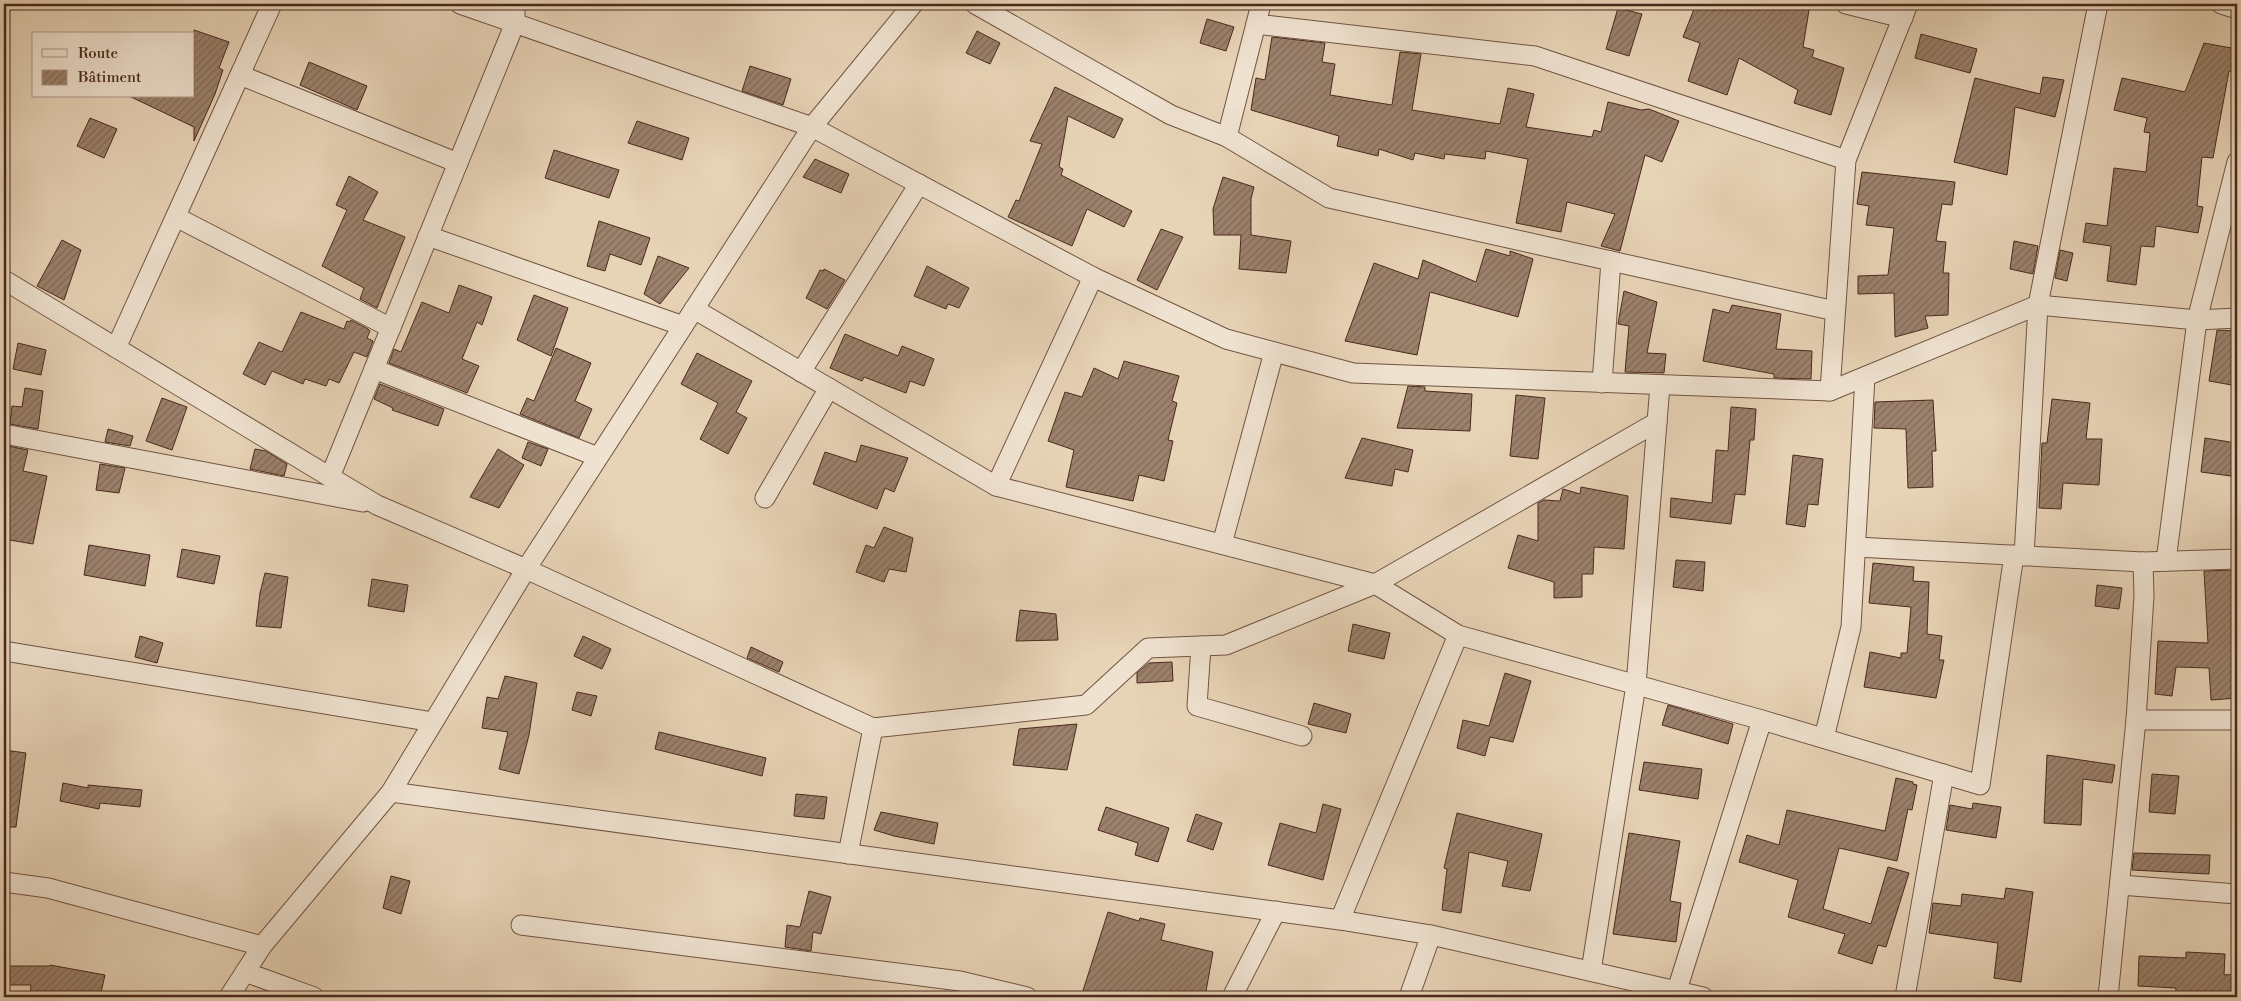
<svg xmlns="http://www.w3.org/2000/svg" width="2241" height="1001" font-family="'Libre Bodoni',serif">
	<defs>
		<pattern id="building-hatch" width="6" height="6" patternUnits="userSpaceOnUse" patternTransform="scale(1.25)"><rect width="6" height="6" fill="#9c816c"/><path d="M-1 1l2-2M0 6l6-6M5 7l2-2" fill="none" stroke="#816a58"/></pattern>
	</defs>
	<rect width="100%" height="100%" fill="#e7d3b6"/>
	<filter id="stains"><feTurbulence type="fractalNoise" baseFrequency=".004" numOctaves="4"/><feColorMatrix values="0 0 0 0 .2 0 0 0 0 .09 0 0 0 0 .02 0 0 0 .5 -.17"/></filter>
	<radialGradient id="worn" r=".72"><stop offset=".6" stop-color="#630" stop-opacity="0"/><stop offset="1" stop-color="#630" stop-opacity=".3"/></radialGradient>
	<g fill="url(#building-hatch)" stroke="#4a291c">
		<polygon points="1696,4 1776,4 1809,10 1803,47 1814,50 1812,57 1844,68 1831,115 1794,103 1798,90 1739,58 1727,95 1688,81 1700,43 1683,37"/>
		<polygon points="1618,8 1642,14 1629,56 1606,49"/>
		<polygon points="1207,19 1234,27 1226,51 1200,43"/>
		<polygon points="194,30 229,42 219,68 223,70 215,94 194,141 194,127 129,96 194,96"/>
		<polygon points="977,31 1000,43 990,64 966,53"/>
		<polygon points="1921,34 1977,49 1970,73 1915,58"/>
		<polygon points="1272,37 1325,43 1322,62 1335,64 1330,95 1392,105 1400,52 1421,54 1412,110 1500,124 1508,88 1534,94 1526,127 1592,137 1594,130 1601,132 1608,102 1641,110 1649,109 1679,121 1662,162 1645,155 1620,251 1601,246 1615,214 1567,202 1561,232 1516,223 1528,159 1486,151 1485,159 1445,154 1444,159 1415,153 1413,160 1379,149 1378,156 1337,146 1339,136 1251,110 1256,78 1265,80"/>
		<polygon points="2204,43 2237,49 2237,73 2229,71 2213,158 2202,157 2197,206 2203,207 2198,233 2156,226 2154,247 2141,246 2136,285 2107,281 2111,246 2083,242 2086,223 2107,226 2114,168 2146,172 2150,133 2144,132 2147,118 2114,110 2122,78 2185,92"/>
		<polygon points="309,62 367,86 357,110 300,85"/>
		<polygon points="750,66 791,79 783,105 742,91"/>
		<polygon points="2043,77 2064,80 2055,117 2015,107 2007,175 1954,162 1975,78 2040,94"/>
		<polygon points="1055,87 1123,119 1114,138 1068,116 1059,167 1063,169 1061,175 1132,211 1124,227 1087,209 1072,246 1008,217 1016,200 1019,201 1042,144 1030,141"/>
		<polygon points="90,118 117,129 104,158 77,146"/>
		<polygon points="637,121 689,138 682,160 628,143"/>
		<polygon points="554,150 619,170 609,198 545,178"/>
		<polygon points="815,159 849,174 841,193 803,177"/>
		<polygon points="1862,172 1955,182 1952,205 1942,204 1936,241 1946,242 1943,273 1949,273 1948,315 1925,316 1928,328 1895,337 1894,293 1858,294 1858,276 1888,275 1894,228 1866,225 1869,206 1857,204"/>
		<polygon points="349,176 378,192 363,220 405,237 377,308 360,299 364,288 322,266 347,210 336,205"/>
		<polygon points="1223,177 1254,187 1251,199 1251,235 1291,241 1286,273 1239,269 1241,235 1214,235 1213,209"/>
		<polygon points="599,221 650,238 641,265 610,254 605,271 587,266"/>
		<polygon points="1161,229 1183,237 1157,290 1137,280"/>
		<polygon points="62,240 81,250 64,300 37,286"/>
		<polygon points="2014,241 2038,246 2033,274 2010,269"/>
		<polygon points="1486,249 1510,256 1510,251 1533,259 1518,317 1430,292 1417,355 1345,341 1374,263 1418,279 1423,260 1476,282"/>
		<polygon points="2060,250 2073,253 2067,281 2055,278"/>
		<polygon points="658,256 689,268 660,304 644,294"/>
		<polygon points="927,266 969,288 959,308 948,304 946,309 914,296"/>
		<polygon points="824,269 845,280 827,309 806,298 820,270 823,271"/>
		<polygon points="459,285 492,297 482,325 477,322 462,359 479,366 467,393 389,363 394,349 401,352 422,302 449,313"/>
		<polygon points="1624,291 1657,302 1647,353 1666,354 1664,373 1625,372 1629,326 1618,324"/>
		<polygon points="534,295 568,308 551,356 517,340"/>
		<polygon points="1732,305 1781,314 1776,349 1812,351 1811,379 1774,378 1774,374 1703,361 1713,309 1729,313"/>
		<polygon points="301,312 344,329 347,321 350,322 351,320 368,329 370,331 367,338 373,341 367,357 354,352 339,383 329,379 326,386 305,379 303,384 272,371 265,385 243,374 259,342 282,352"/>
		<polygon points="2217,330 2237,331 2237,356 2232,385 2209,381"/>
		<polygon points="845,334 898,356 902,346 934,359 924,386 910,381 906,393 864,377 862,381 830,368"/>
		<polygon points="18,343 46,350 41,375 13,369"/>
		<polygon points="556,348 591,363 575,401 592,409 579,438 520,414 527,398 534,401"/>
		<polygon points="697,353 752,381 736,412 747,418 728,454 700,439 718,403 681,384"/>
		<polygon points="1124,361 1179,376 1172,401 1177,403 1168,440 1173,441 1164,481 1139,475 1133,501 1066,487 1074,450 1048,441 1065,392 1082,397 1094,368 1118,379"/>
		<polygon points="380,384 444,409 438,426 392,410 393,408 374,399"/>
		<polygon points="1408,386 1425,387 1425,391 1472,394 1470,431 1397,428"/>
		<polygon points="25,388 43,391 38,429 10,424 12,406 22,407"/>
		<polygon points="1516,395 1545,398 1538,459 1510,456"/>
		<polygon points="162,398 187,407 172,450 146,441"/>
		<polygon points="2052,399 2090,403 2086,439 2102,439 2099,485 2063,483 2061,509 2039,508 2042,443 2047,443"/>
		<polygon points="1933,400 1936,451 1932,451 1933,487 1908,488 1906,429 1874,428 1875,402"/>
		<polygon points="1731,407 1756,409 1754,440 1750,440 1745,495 1735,494 1731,524 1670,517 1671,498 1712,503 1716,450 1728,451"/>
		<polygon points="108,429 133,436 130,446 105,442"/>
		<polygon points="1362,438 1413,450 1408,472 1395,469 1392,486 1345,478"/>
		<polygon points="2205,438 2236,443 2231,476 2201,472"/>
		<polygon points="528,442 548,449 541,466 522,458"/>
		<polygon points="861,445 908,458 894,492 885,488 877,509 813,484 825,452 856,462"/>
		<polygon points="8,446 28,450 23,471 47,476 33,544 4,539 4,465"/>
		<polygon points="255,449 266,451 287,464 284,476 250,469"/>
		<polygon points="498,449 524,465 499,508 470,497"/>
		<polygon points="1793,455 1823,459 1818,505 1808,504 1805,527 1786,524"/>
		<polygon points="100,464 125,468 119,493 96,490"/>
		<polygon points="1581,487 1628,496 1624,549 1594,547 1593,574 1582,574 1582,597 1554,598 1554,582 1508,568 1518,535 1538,541 1538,503 1544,500 1560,501 1563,489 1580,494"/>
		<polygon points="884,527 913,538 906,572 889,569 884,582 856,572 866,545 874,548"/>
		<polygon points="89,545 150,555 145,586 84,575"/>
		<polygon points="182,549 220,556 214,584 177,577"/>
		<polygon points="1676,560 1705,562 1703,591 1673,587"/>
		<polygon points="1873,563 1914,567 1913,581 1929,582 1927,634 1942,636 1939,660 1944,660 1936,698 1864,687 1870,652 1901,658 1901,653 1907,653 1911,607 1869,603"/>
		<polygon points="2234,570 2237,629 2233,629 2237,698 2211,700 2209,668 2176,667 2172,696 2155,694 2158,641 2208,643 2204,571"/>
		<polygon points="265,573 288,577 281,628 256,626 260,593"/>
		<polygon points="372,579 408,585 404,612 368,606"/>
		<polygon points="2097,585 2122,588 2119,609 2095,606"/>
		<polygon points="1020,610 1056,614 1058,640 1016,641"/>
		<polygon points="1353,624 1390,633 1384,659 1348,651"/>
		<polygon points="140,636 163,643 157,663 135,657"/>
		<polygon points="583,636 611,649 602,669 574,656"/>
		<polygon points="751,647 783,662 779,672 747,658"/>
		<polygon points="1172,662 1173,681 1137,683 1137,673 1149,663"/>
		<polygon points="1505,673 1531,681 1513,742 1490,737 1485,756 1457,748 1463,720 1489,726"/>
		<polygon points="505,676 537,683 529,735 519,774 499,769 508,732 482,728 487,697 498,699"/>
		<polygon points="577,692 597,696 591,716 572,710"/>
		<polygon points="1314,703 1351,714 1346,733 1308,724"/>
		<polygon points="1668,705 1733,724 1728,744 1662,725"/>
		<polygon points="1077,724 1067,770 1013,765 1019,729"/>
		<polygon points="659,732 766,758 762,776 655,749"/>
		<polygon points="4,750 26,753 16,827 4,827"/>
		<polygon points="2047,755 2115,765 2112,783 2083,779 2081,825 2044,823"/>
		<polygon points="1644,762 1702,769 1698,799 1639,790"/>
		<polygon points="2152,774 2179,776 2175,814 2149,812"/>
		<polygon points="1896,778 1913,782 1913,784 1917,785 1912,810 1908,809 1897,861 1839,848 1823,909 1871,924 1888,867 1909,873 1886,947 1878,945 1872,964 1838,953 1845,934 1788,917 1798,880 1739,862 1747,835 1779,845 1787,810 1885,831"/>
		<polygon points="63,783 88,788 88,785 142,790 140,807 100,803 99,809 60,801"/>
		<polygon points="796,794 827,797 824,819 794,816"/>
		<polygon points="1973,803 2001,807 1996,838 1946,830 1950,805 1972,809"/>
		<polygon points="1323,804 1341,809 1323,880 1268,865 1280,823 1316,833"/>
		<polygon points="1106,807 1169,828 1158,862 1135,855 1138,843 1098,830"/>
		<polygon points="881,812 938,823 934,844 894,836 874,830"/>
		<polygon points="1457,813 1542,834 1530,891 1502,886 1508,861 1469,852 1461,913 1442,910 1447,869 1444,868"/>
		<polygon points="1196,814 1222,823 1213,850 1187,841"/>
		<polygon points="1629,833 1680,841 1670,901 1681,903 1676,942 1613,934"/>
		<polygon points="2134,853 2210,855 2209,874 2132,870"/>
		<polygon points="391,876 410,881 401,914 383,908"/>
		<polygon points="2006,888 2033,892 2021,982 1994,978 1998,943 1929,933 1933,903 1961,906 1962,894 2004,899"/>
		<polygon points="809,891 831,897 821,934 813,932 811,951 785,947 787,925 800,927"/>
		<polygon points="1108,912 1139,921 1140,918 1165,924 1161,940 1213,952 1205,997 1081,997"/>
		<polygon points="2186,952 2225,954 2224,975 2237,974 2237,997 2175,997 2176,988 2138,986 2139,956 2186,958"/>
		<polygon points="50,965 105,975 100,997 30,996 31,985 4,985 4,966 50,966"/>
	</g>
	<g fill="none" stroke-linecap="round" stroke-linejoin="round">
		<defs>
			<g id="street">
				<polyline points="460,4 812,127 1093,277 1226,339 1353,373 1830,391 2038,305 2197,320 2237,318"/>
				<polyline points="515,4 515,23 330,477 377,505 526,569 873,728 1086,705 1148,648 1226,645 1375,584 1657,422"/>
				<polyline points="975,4 1171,115 1227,137 1261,4"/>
				<polyline points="1846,4 1903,18"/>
				<polyline points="2221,4 2237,9"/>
				<polyline points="1256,24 1535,56 1846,160"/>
				<polyline points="240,75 458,163"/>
				<polyline points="1227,137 1329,198 1835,311"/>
				<polyline points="176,217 391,328"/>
				<polyline points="428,236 683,326"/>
				<polyline points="4,280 330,477"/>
				<polyline points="694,309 996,486 1375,584 1458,635 1762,720 1980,785 2014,555"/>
				<polyline points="116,348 272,4"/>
				<polyline points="374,369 598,457"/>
				<polyline points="801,372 919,184"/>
				<polyline points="1602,383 1611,261"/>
				<polyline points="1830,391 1846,160 1908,4"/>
				<polyline points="4,434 363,502"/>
				<polyline points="996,486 1093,277"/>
				<polyline points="765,498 829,388"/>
				<polyline points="1222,544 1274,352"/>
				<polyline points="1856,547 2143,562"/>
				<polyline points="2024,556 2038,305 2098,4"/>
				<polyline points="2166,561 2197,320 2237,162"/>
				<polyline points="1201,646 1197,706 1302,736"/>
				<polyline points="4,651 433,722"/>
				<polyline points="2136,720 2237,720"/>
				<polyline points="1824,738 1851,627 1865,377"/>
				<polyline points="391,792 1340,920 1431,935 1703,997"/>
				<polyline points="848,854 873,728"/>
				<polyline points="4,882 48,888 262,946"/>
				<polyline points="2120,885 2237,894"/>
				<polyline points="1340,920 1458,635"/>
				<polyline points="521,925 960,981 1027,997"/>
				<polyline points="1591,971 1636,685 1660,385"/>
				<polyline points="245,972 314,997"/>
				<polyline points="1677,990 1762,720"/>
				<polyline points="229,997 262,946 391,792 526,569 812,127 913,4"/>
				<polyline points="1232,997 1276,911"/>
				<polyline points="1409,997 1431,935"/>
				<polyline points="1905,997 1944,774"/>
				<polyline points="2108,997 2136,720 2144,596 2143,562 2237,559"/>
			</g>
		</defs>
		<use href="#street" stroke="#715442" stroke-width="21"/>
		<use href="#street" stroke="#efe2d0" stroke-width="19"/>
	</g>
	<rect width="2241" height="1001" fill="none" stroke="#e7d3b6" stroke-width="20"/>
	<rect x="5" y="5" width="2231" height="991" fill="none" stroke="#4a291c" stroke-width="2.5"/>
	<rect x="10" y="10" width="2221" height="981" fill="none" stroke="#4a291c"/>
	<rect x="32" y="32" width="162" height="65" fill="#efe2d0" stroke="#ad9888"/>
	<rect x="42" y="49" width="25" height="8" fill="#efe2d0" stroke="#ad9888"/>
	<text x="78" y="58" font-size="15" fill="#4a291c">Route</text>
	<rect x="42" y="70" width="25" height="15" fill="url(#building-hatch)" stroke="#ad9888"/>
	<text x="78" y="82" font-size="15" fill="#4a291c">Bâtiment</text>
	<rect width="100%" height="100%" filter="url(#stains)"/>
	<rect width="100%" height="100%" fill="url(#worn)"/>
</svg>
